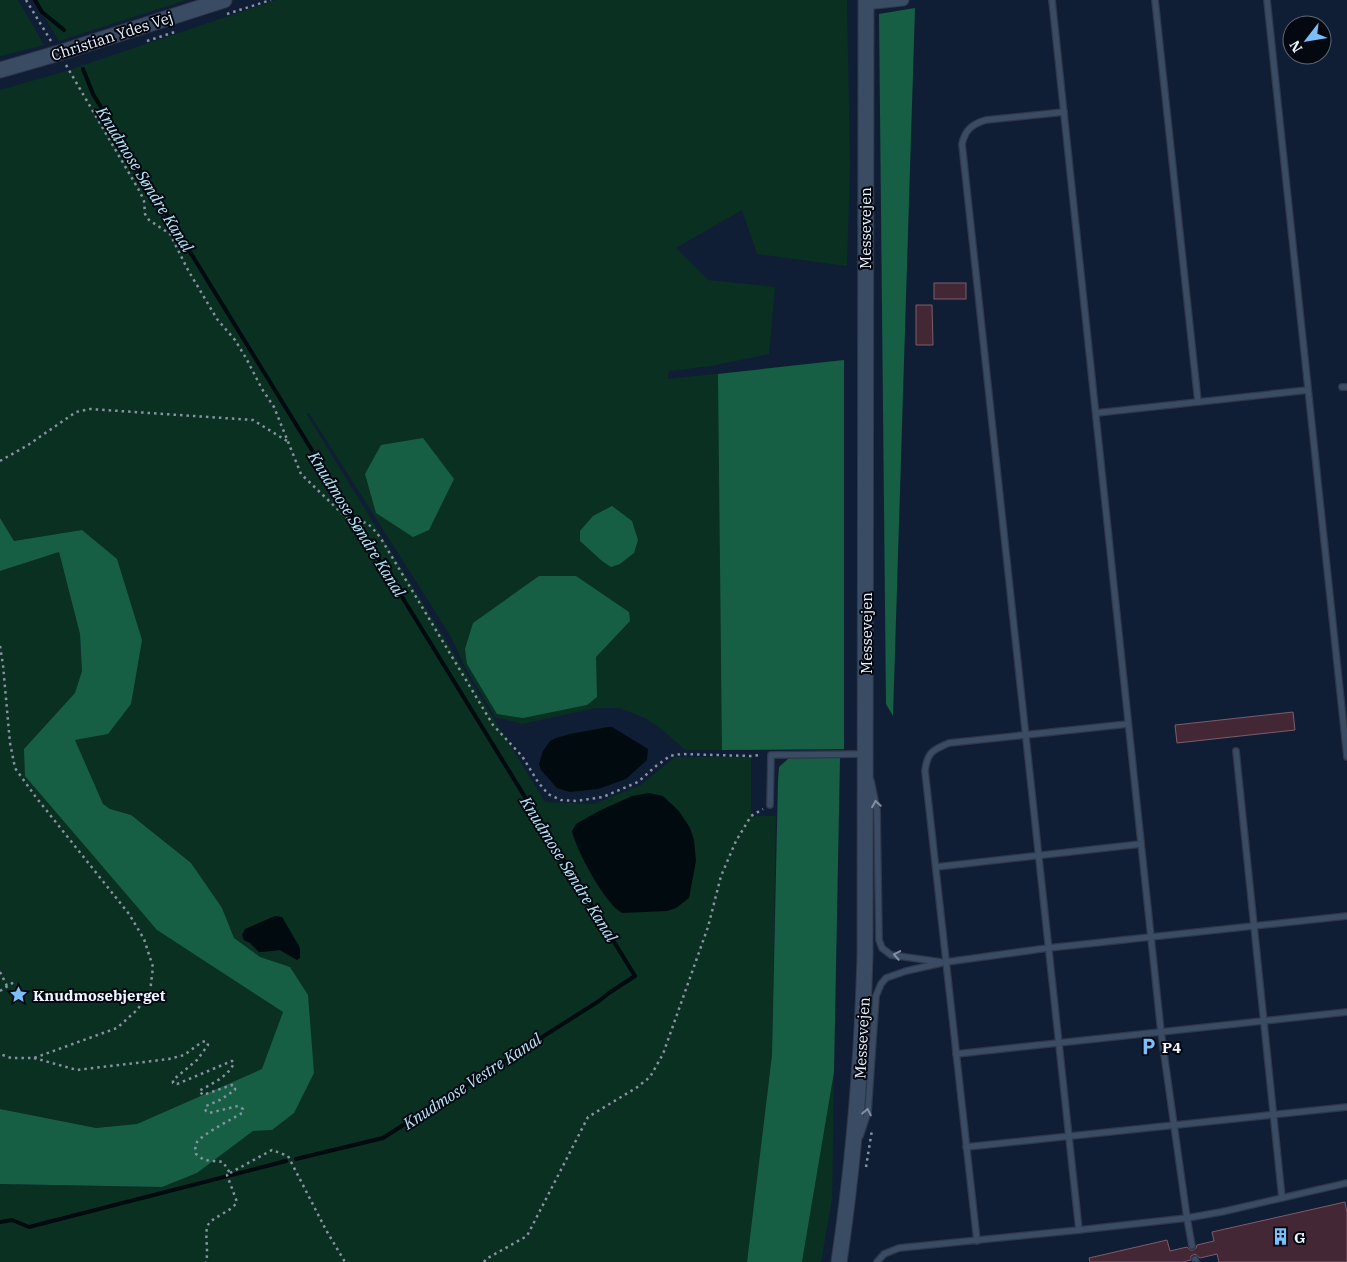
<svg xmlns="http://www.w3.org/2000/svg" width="1347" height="1262" font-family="'IBM Plex Serif',serif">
	<rect width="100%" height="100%" fill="#0f1e34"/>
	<g fill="#0a3022" fill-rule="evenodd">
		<polygon points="0,0 18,0 44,45 0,56"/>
		<polygon points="34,0 186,0 59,41"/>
		<path d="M276 0H847L850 165 847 266 757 254 742 210 676 248 708 280 775 287 769 354 712 366 669 371 668 379 844 360V749L685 750 659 727 645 718 619 708H596L522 724 495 717 465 667 450 635 309 413H306L545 802 594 804 641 785 675 757H751V816H776L772 1055 747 1262H0V1184L162 1187 197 1173 253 1131 272 1130 290 967 260 957 234 938 222 908 131 815 110 809 103 804 75 740 108 734 82 530 14 541 0 518V90L63 72ZM601 810 667 911H659L594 877 574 838 576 824ZM282 917 300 950 297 960 280 950 259 952 250 943 243 940 242 935Z"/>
		<polygon points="59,552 80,634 82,671 76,693 25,748 157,930 283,1012 263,1069 137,1124 96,1128 0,1109 0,571"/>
		<polygon points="834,1072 832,1199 821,1262 802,1262"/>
	</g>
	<g fill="#165f45">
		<polygon points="915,8 893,716 886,704 879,14"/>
		<polygon points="844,360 844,749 722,750 718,374"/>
		<polygon points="423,438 454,479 429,530 413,537 376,513 365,474 381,445"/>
		<polygon points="612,506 632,521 638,540 634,553 620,564 611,567 602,561 580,541 580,531 593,516"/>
		<polygon points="0,518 14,541 82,530 117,559 142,640 131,704 108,734 75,740 103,804 110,809 131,815 191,863 222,908 234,938 260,957 290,967 308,995 314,1073 294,1113 272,1130 253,1131 197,1173 162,1187 0,1184 0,1109 96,1128 137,1124 262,1069 283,1012 157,930 25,776 24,749 75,693 82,671 80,634 59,552 0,571"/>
		<polygon points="539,576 576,576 629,612 630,621 596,657 597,697 587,705 523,718 497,714 467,664 465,649 473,623"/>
		<polygon points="789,758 840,758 834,1072 802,1262 747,1262 772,1055 778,780 779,767"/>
	</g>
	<g fill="#010a0e">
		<polygon points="608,727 612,727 648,749 647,760 626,779 598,789 570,792 557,788 541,770 539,764 543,751 550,741 556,738 570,734"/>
		<path d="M649 793 663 796 679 811 690 828 694 840 696 861 689 898 676 908 667 911 622 913C605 904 576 850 572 831L576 824 601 810 632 796Z"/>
		<polygon points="275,916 282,917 299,946 300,950 300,958 297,960 280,950 263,952 259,952 250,943 244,940 242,935 245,929"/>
	</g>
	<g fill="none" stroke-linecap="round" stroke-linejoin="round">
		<g stroke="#010a0e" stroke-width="4">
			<polyline points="35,0 42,12 64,30"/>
			<polyline points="83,69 93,94 635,976 609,993 599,1001 383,1138 296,1159"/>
			<polyline points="0,1222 12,1220 29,1227 286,1161"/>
		</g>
	</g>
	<g fill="#442735" stroke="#7d5c6b">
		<rect x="934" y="283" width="32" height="16"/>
		<polygon points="916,305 932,305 933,345 916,345"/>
		<polygon points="1293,712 1295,730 1177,743 1175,725"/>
		<polygon points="1345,1202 1347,1213 1347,1262 1219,1262 1217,1254 1200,1258 1195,1254 1191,1256 1191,1260 1183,1262 1090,1262 1089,1258 1167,1240 1170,1251 1187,1247 1190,1250 1193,1250 1196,1248 1197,1245 1214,1241 1212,1232"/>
	</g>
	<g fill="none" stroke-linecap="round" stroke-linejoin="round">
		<defs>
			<g id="lane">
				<polyline points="1052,0 1161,1032 1187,1218 1192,1246"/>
				<polyline points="1155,0 1198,402"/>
				<polyline points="1267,0 1347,757"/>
				<path d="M1064 112 986 120C972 124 965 130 962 144L1079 1230"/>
				<polyline points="1342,387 1347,387"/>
				<polyline points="1096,413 1308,390"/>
				<polyline points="1236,751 1282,1198"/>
				<polyline points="871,781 877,810 879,940 882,948 891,955 941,962"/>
				<polyline points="770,805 771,755 864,754"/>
				<polyline points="936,867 1141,844"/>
				<polyline points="956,1054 1347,1012"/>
				<polyline points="860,1136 868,1112 876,996 881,984 886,978 906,971 946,962 1048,948 1347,916"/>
				<polyline points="966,1147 1347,1107"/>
				<path d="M977 1241 925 771C927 753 932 750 949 743L1128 724"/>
				<polyline points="1195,1259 1196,1262"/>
				<polyline points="877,1262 884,1254 899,1248 1079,1230 1187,1218 1221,1212 1347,1183"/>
			</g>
			<polyline id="street" points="866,2 875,3 903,0"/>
			<g id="secondary">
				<polyline points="0,70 59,53 224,0"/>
				<path d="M839 1262C854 1160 862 1059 865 956L866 0"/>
			</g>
		</defs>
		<use href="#lane" stroke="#303748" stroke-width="8"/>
		<use href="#street" stroke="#303748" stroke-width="13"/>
		<use href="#secondary" stroke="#303748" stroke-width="17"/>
		<g stroke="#8892a2" stroke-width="2.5" stroke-dasharray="2.5 4" stroke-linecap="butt">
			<polyline points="26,0 51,41"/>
			<polyline points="227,14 271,0"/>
			<polyline points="147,41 175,32"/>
			<path d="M66 65 140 192 144 201 145 214 149 220 170 234 188 270 217 319 235 340 246 358 262 389 274 407 301 474 352 523C368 519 370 526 380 537L493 725 522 756 538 782 548 794 561 800 576 801 603 797 638 782 656 766 670 756 681 754 751 756 762 755"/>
			<polyline points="0,461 28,445 76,412 90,409 253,420 287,441"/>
			<polyline points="0,646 3,665 10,743 15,768 35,796 129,914 144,939 153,967 150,992 137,1010 117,1028 34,1058 11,1058 0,1054"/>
			<polyline points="0,972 7,986"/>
			<polyline points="0,991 14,982"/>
			<path d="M34 1058 77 1070 169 1059 184 1055 202 1042 206 1041 208 1045 197 1060 173 1080V1083L177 1084 232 1061 234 1063C228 1077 211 1084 199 1091L203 1095 232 1085 235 1086V1090L220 1100 206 1106 205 1109 206 1111 209 1113 238 1106 243 1109 242 1113C232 1119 203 1134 197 1142 195 1146 195 1150 196 1154L204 1160 223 1162 230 1173 227 1175 237 1202C230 1213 213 1216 208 1225 204 1233 209 1251 206 1262"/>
			<polyline points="866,1167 872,1130"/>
			<polyline points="230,1173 272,1150 288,1156 326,1230 345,1262"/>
			<polyline points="484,1262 486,1259 527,1236 588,1117 636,1088 650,1077 663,1054 708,927 721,876 736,841 751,816 763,809"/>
		</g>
		<use href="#lane" stroke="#3a4b64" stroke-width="5.5"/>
		<use href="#street" stroke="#3a4b64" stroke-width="11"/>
		<use href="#secondary" stroke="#3a4b64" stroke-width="15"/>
	</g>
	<defs><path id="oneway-chevron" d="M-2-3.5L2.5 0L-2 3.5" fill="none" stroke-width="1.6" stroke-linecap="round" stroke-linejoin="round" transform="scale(1.25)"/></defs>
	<g stroke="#828fa2">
		<use href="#oneway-chevron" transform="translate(876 804) rotate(-99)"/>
		<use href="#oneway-chevron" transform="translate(897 955) rotate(-170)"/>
		<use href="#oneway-chevron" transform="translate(867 1112) rotate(-79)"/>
	</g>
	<defs>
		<symbol id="sight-bare" viewBox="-9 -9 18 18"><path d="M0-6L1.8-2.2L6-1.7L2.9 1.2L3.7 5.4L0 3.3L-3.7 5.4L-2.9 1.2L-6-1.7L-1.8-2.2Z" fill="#7cbef9" stroke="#030811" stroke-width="2.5" paint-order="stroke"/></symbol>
		<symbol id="parking-bare" viewBox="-9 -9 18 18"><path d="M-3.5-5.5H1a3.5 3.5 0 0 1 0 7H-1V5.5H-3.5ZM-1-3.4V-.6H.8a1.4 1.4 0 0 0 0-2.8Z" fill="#7cbef9" stroke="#030811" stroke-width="2.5" paint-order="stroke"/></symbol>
		<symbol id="building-bare" viewBox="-9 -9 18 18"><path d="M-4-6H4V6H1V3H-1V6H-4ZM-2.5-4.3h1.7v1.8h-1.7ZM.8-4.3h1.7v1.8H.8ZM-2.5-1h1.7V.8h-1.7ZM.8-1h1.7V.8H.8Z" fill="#7cbef9" stroke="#030811" stroke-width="2.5" paint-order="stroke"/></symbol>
	</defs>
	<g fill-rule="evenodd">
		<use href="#sight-bare" x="6" y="982" width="25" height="25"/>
		<use href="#parking-bare" x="1136" y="1034" width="25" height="25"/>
		<use href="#building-bare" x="1268" y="1224" width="25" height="25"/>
	</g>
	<g text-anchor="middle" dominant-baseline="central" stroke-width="4" stroke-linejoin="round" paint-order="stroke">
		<g font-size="15" fill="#eff5ff" stroke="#030811">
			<text transform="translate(112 36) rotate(-18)">Christian Ydes Vej</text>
			<text transform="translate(865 228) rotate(-90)">Messevejen</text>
			<text transform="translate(866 633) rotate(-90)">Messevejen</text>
			<text transform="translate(862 1038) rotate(-87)">Messevejen</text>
		</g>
		<g font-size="15" font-weight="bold" fill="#eff5ff" stroke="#030811" text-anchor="start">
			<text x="33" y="995">Knudmosebjerget</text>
			<text x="1162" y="1047">P4</text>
			<text x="1294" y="1237">G</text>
		</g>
		<g font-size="16" font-style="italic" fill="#b9e9f8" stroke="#030811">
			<text transform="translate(145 179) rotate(58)">Knudmose Søndre Kanal</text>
			<text transform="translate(357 524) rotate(58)">Knudmose Søndre Kanal</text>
			<text transform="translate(569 869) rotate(58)">Knudmose Søndre Kanal</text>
			<text transform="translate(472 1081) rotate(-33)">Knudmose Vestre Kanal</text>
		</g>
	</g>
	<g transform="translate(1307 40) rotate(239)"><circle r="24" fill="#030811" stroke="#616770"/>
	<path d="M0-4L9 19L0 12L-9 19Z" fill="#7cbef9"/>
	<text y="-8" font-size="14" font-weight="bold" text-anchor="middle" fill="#eff5ff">N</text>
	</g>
</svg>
